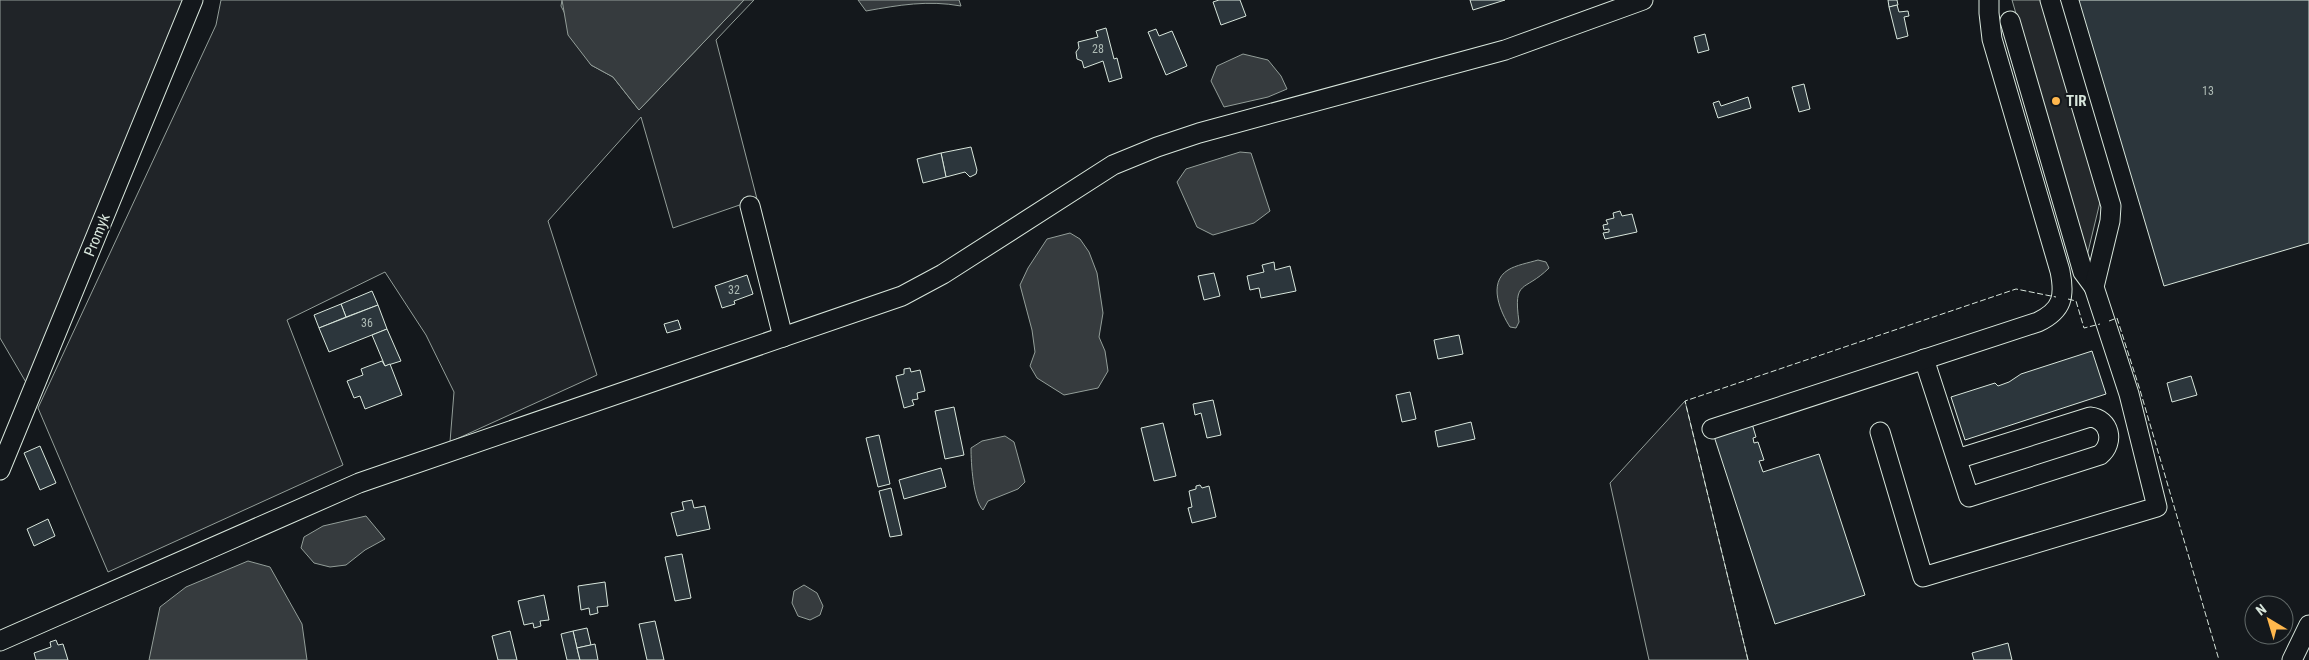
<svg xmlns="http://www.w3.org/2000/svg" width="2309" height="660" font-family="'Roboto Condensed',sans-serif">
	<rect width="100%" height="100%" fill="#14181c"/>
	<g fill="#202428" stroke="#939e99">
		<polygon points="0,0 183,0 27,384 0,338"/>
		<polygon points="221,0 562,0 561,6 591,65 613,77 639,110 744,0 754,0 716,40 757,199 673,228 641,117 548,221 597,375 450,442 454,392 426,335 385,272 287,320 343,465 108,572 38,408 216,25"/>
		<polygon points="1685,401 1748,660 1649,660 1610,483"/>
	</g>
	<polygon fill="#24282b" stroke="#939e99" points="2012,0 2042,0 2100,202 2087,256"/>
	<g fill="#363b3e" stroke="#939e99">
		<polygon points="562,0 744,0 639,110 613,77 591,65 568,35"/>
		<path d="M858 0H959L961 6C928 0 899 5 866 11Z"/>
		<polygon points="1243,54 1268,60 1281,76 1287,89 1268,97 1224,107 1211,81 1217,66"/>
		<polygon points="1240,152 1251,153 1270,211 1254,223 1213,235 1197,227 1177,182 1186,169"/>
		<polygon points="1070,233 1080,239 1089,252 1097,273 1103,313 1099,337 1105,351 1108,371 1098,388 1064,395 1037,378 1030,366 1035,352 1032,330 1020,285 1028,268 1047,239"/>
		<path d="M1538 260 1546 262 1549 268C1524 293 1513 278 1519 322L1516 328 1510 327C1501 313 1487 283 1508 270 1516 265 1528 263 1538 260Z"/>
		<path d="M1005 436 1014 442 1025 482 1018 489 988 501 983 510C973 500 971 463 971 448L982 441Z"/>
		<polygon points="366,516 385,539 365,550 346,565 330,567 314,563 301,548 304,537 323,526"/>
		<polygon points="248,561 270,567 302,624 307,660 149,660 160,607 186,587"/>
		<polygon points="804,585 817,593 823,606 820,615 810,620 798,616 792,603 794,591"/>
	</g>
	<g fill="#2c363c" stroke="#d8e6dc">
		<polygon points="1219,0 1240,0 1246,16 1221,25 1213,2"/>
		<polygon points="1470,0 1505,0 1473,10"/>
		<polygon points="1888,0 1897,0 1898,5 1889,7"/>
		<polygon points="2079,0 2309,0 2309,243 2164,286"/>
		<polygon points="1897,5 1899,12 1908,11 1909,16 1904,17 1908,36 1897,39 1889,7"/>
		<polygon points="1106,28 1114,59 1117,58 1122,78 1109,82 1103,61 1084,68 1082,61 1077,59 1076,52 1079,48 1078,42 1098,37 1096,31"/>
		<polygon points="1156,29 1159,36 1172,31 1187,66 1166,75 1148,32"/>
		<polygon points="1705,34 1709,50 1698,53 1694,37"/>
		<polygon points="1804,84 1810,109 1799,112 1792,87"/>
		<polygon points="1748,97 1751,108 1718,118 1713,103 1719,101 1721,106"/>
		<polygon points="971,147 977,170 976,174 970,177 965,172 946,177 941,153"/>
		<polygon points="941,153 946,177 923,183 917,159"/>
		<polygon points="1620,211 1622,216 1632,214 1637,232 1605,239 1603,233 1609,232 1609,229 1604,230 1603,225 1608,224 1606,220 1614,218 1613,213"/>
		<polygon points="1274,262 1275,270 1290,266 1296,291 1261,298 1259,288 1250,290 1247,276 1264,272 1262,265"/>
		<polygon points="1214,273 1220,296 1204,300 1198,276"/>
		<polygon points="747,275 753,294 734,301 735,304 722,308 715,286"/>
		<polygon points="372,291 378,305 346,317 341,304"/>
		<polygon points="341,304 346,317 319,328 314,315"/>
		<polygon points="378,305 387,329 329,352 319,328"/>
		<polygon points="678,320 681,329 667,333 664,324"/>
		<polygon points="387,329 401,361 385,366 372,335"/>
		<polygon points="1459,335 1463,354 1438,359 1434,340"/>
		<polygon points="2092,351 2106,394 1965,440 1951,397 1995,383 1998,386 2009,382 2021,374"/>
		<polygon points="382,361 385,366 390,364 402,395 365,409 360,396 354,398 347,381 363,375 361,369"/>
		<polygon points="910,368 911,372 920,370 925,391 917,393 918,399 912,400 914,405 904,408 896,376 904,374 904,369"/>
		<polygon points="2191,376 2197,395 2172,402 2167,383"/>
		<polygon points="1410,392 1416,419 1402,422 1396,395"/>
		<polygon points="1213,400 1221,435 1207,438 1201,413 1195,415 1193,404"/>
		<polygon points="954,407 964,455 945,459 935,411"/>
		<polygon points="1750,417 1756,437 1753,438 1754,443 1758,442 1764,460 1759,461 1763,472 1819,454 1865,595 1775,624 1712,430"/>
		<polygon points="1471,422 1475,439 1438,447 1435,431"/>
		<polygon points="1163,423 1176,476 1154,481 1141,428"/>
		<polygon points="879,435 890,484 878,487 866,438"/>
		<polygon points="40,446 56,483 40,490 24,453"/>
		<polygon points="941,468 946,487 904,499 899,480"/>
		<polygon points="1200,485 1202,488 1209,486 1216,517 1192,523 1188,508 1192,507 1189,491 1196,489 1196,486"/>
		<polygon points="891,488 902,535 890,537 879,491"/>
		<polygon points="692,500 694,508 705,506 710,529 677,536 671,513 684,510 682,502"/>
		<polygon points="48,519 55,536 34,546 27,529"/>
		<polygon points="682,554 691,598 675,601 665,557"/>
		<polygon points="605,582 608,606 597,607 598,613 590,615 589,608 581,610 578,586"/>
		<polygon points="544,595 549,620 540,621 541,626 534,628 533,623 524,625 518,601"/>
		<polygon points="655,621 664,660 647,660 639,624"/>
		<polygon points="587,628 591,645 577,648 573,631"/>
		<polygon points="510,631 517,660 498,660 492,636"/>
		<polygon points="573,631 577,648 580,660 567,660 561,634"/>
		<polygon points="56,640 58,645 63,644 68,660 36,660 34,653 51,647 50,642"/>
		<polygon points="2008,643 2012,660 1974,660 1972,653"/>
		<polygon points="595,644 598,660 580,660 577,648"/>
	</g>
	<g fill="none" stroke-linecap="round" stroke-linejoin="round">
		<defs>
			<g id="minor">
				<polyline points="2010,21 2083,272 2094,287"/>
				<polyline points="750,206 783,337"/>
				<path d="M1924 359 1969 497 2100 455C2115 443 2110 419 2090 417L1957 459"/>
				<path d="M1712 429 2038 322C2063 310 2065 296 2060 271L1992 39 1989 13V0"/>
				<polyline points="1880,432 1923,577 2157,507 2129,394 2094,287 2110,221 2111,206 2050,0"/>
				<polyline points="0,470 193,0"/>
				<polyline points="0,641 359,483 902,296 943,274 1113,165 1157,147 1199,133 1505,50 1643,0"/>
				<polyline points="2292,660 2309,625"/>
			</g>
		</defs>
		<use href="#minor" stroke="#d8e6dc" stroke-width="21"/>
		<use href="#minor" stroke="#14181c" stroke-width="19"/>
		<g stroke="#d8e6dc" stroke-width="1" stroke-dasharray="6 2.5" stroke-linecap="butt">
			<polyline points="2068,299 2076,301 2084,328 2100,324"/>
			<polyline points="2109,321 2117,318 2140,390 2219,660"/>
			<polyline points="1748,660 1685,401 2016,289 2056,297"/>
		</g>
	</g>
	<circle fill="#ffb74d" stroke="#14181c" stroke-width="2" cx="2056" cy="101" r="5"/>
	<g text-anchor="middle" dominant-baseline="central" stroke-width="4" stroke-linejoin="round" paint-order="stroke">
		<g font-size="12" fill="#adbab4">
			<text x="1098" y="49">28</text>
			<text x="2208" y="91">13</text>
			<text x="734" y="290">32</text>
			<text x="367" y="323">36</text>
		</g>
		<g font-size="15" font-weight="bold" fill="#d8e6dc" stroke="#14181c" text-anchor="start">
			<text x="2066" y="101">TIR</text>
		</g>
		<g font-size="15" fill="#d8e6dc" stroke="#14181c">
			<text transform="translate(97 235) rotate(-68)">Promyk</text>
		</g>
	</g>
	<g transform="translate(2269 620) rotate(322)"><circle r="24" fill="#14181c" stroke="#626a69"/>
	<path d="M0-4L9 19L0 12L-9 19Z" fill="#ffb74d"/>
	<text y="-8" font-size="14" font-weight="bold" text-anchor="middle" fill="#d8e6dc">N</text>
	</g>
</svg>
